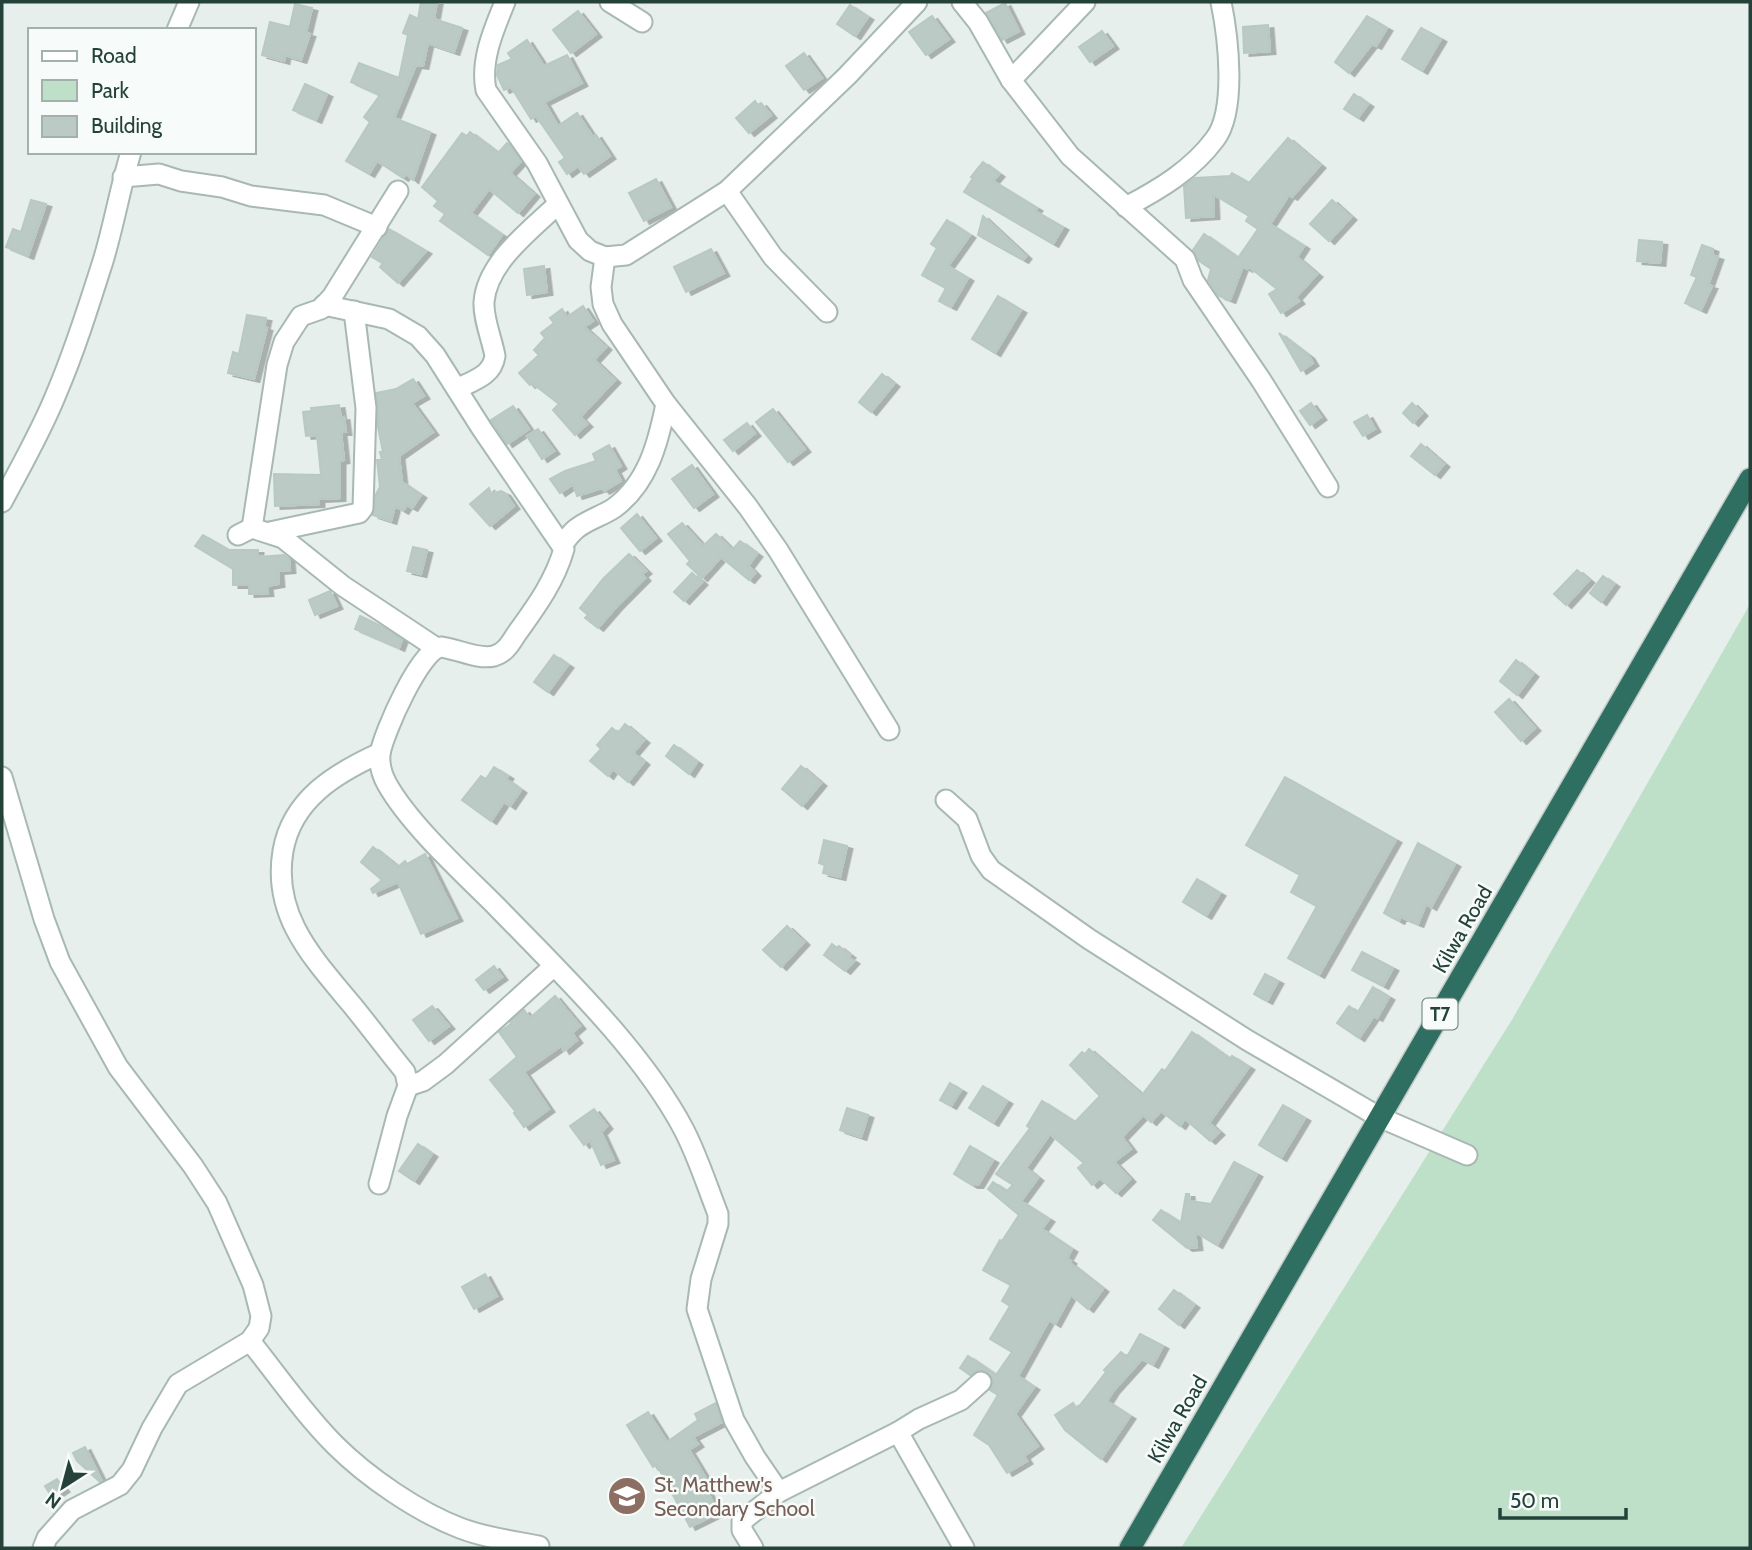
<svg xmlns="http://www.w3.org/2000/svg" width="1752" height="1550" font-family="Cabin,sans-serif">
	<defs>
		<filter id="shadow"><feDropShadow dx="5.5" dy="3" stdDeviation="0" flood-color="#0004"/></filter>
	</defs>
	<rect width="100%" height="100%" fill="#e6efeb"/>
	<polygon fill="#bfe0c8" points="1750,604 1750,1548 1181,1548 1513,1018"/>
	<g fill="#bbcac4" stroke="#b8c9c2" stroke-width="2" filter="url(#shadow)">
		<polygon points="421,2 437,2 434,19 462,28 454,52 428,43 423,66 416,65 394,118 430,132 413,180 406,174 403,178 377,161 369,174 346,161 370,122 364,117 380,95 351,82 359,63 399,78 408,35 403,33 410,15 418,19"/>
		<polygon points="1005,3 1019,31 1002,40 986,13"/>
		<polygon points="295,4 312,8 306,33 310,34 301,60 285,55 284,61 262,55 270,22 290,27"/>
		<polygon points="850,5 868,17 855,36 837,24"/>
		<polygon points="578,11 596,34 571,53 553,30"/>
		<polygon points="932,16 949,39 926,55 909,32"/>
		<polygon points="1367,16 1387,28 1376,46 1372,44 1349,73 1335,62"/>
		<polygon points="1268,25 1270,51 1244,53 1243,27"/>
		<polygon points="1421,28 1441,39 1422,71 1402,59"/>
		<polygon points="1102,31 1113,46 1090,62 1079,47"/>
		<polygon points="527,40 544,66 567,55 582,83 544,102 558,126 577,113 593,137 596,135 610,156 584,174 578,166 567,174 559,162 565,158 536,116 531,119 511,87 504,90 497,75 498,65 512,59 508,53"/>
		<polygon points="804,53 822,78 804,90 786,66"/>
		<polygon points="305,84 327,94 316,120 293,110"/>
		<polygon points="1354,94 1368,104 1358,118 1344,109"/>
		<polygon points="755,101 758,105 761,103 771,115 749,133 736,118"/>
		<polygon points="470,132 498,153 507,143 510,145 521,161 510,173 534,194 518,213 489,189 471,213 502,235 488,255 440,221 445,214 434,206 438,201 422,187 462,133 467,136"/>
		<polygon points="1288,138 1320,165 1292,197 1289,195 1270,224 1304,246 1297,257 1317,274 1296,297 1299,301 1281,313 1269,294 1277,289 1249,267 1247,269 1243,266 1230,300 1219,296 1208,280 1211,269 1198,260 1193,250 1204,234 1238,258 1258,229 1246,221 1249,216 1213,194 1214,216 1186,218 1184,186 1195,178 1230,176 1232,173 1249,183"/>
		<polygon points="983,162 999,174 993,181 1037,208 1035,211 1063,227 1053,244 964,192 973,178 971,177"/>
		<polygon points="656,179 671,207 644,221 629,193"/>
		<polygon points="31,200 46,204 28,256 6,247 13,229 21,232"/>
		<polygon points="1332,200 1351,217 1329,241 1310,224"/>
		<polygon points="983,216 1026,256 1023,260 978,235"/>
		<polygon points="947,220 970,235 948,266 968,278 951,307 939,301 946,288 922,275 937,248 931,244"/>
		<polygon points="389,229 426,251 398,283 380,267 383,263 372,257"/>
		<polygon points="1639,240 1662,242 1660,263 1637,261"/>
		<polygon points="1702,245 1713,249 1712,255 1718,257 1708,285 1712,286 1701,310 1685,303 1697,277 1691,275"/>
		<polygon points="711,249 724,273 686,292 674,267"/>
		<polygon points="544,266 547,292 527,295 524,269"/>
		<polygon points="998,296 1021,310 995,353 972,339"/>
		<polygon points="583,306 593,321 584,327 606,347 594,360 615,380 580,417 587,424 575,435 553,410 559,404 532,383 530,385 519,373 539,355 534,350 545,338 541,333 554,323 550,318 562,309 567,317"/>
		<polygon points="247,315 266,318 264,327 267,328 254,379 228,373 233,352 239,354"/>
		<polygon points="1279,333 1309,356 1313,363 1301,371"/>
		<polygon points="882,374 894,384 871,412 859,402"/>
		<polygon points="413,379 424,396 412,403 433,432 399,456 402,482 421,495 412,508 407,505 403,511 395,506 391,521 373,515 376,494 380,487 377,460 382,460 380,452 383,452 378,427 376,393 396,389"/>
		<polygon points="1311,403 1321,417 1310,425 1300,411"/>
		<polygon points="1412,403 1422,413 1413,423 1403,413"/>
		<polygon points="339,405 341,418 344,417 346,432 341,432 344,460 340,461 340,498 319,499 319,504 275,506 274,474 321,475 317,435 306,436 303,412 312,411 311,408"/>
		<polygon points="513,406 529,429 507,444 491,420"/>
		<polygon points="773,409 805,449 788,462 756,422"/>
		<polygon points="1367,415 1375,429 1363,436 1354,422"/>
		<polygon points="747,423 755,433 733,451 724,440"/>
		<polygon points="538,429 554,451 542,459 527,436"/>
		<polygon points="1421,444 1444,464 1435,475 1411,456"/>
		<polygon points="609,445 621,466 615,470 621,481 604,491 602,488 577,496 573,484 560,493 550,479 565,471 596,461 593,454"/>
		<polygon points="692,465 713,494 694,508 672,479"/>
		<polygon points="489,488 491,494 501,491 505,493 514,506 490,526 470,504"/>
		<polygon points="637,514 656,538 640,551 621,528"/>
		<polygon points="682,523 703,546 716,534 732,550 740,541 757,554 748,566 755,573 749,580 721,557 702,578 687,564 690,561 668,534"/>
		<polygon points="203,535 229,550 258,550 258,557 284,555 289,559 290,570 278,571 279,584 267,586 268,593 249,594 249,585 233,585 233,569 195,546"/>
		<polygon points="413,547 427,550 421,574 407,571"/>
		<polygon points="629,554 646,571 642,574 645,578 617,606 598,628 585,618 588,615 580,608 603,579"/>
		<polygon points="1577,570 1589,580 1566,605 1554,594"/>
		<polygon points="692,573 702,582 684,601 674,592"/>
		<polygon points="1603,576 1614,584 1601,602 1590,593"/>
		<polygon points="330,591 337,606 315,615 309,600"/>
		<polygon points="360,616 379,625 402,640 399,648 355,629"/>
		<polygon points="554,655 568,665 548,692 534,682"/>
		<polygon points="1516,660 1533,674 1517,695 1500,681"/>
		<polygon points="1509,699 1535,728 1521,741 1495,712"/>
		<polygon points="625,724 644,740 633,753 644,762 628,782 613,769 608,776 590,761 601,749 597,745 612,728 618,733"/>
		<polygon points="674,745 697,762 689,774 666,756"/>
		<polygon points="801,766 821,783 802,806 782,789"/>
		<polygon points="494,767 508,776 506,779 521,790 510,806 504,802 491,821 462,800 481,776 486,779"/>
		<polygon points="1285,777 1396,840 1319,975 1288,958 1317,906 1291,892 1300,875 1246,845"/>
		<polygon points="824,840 847,846 840,877 823,873 825,865 819,863"/>
		<polygon points="1418,843 1455,864 1431,907 1426,904 1418,924 1401,917 1399,921 1384,913"/>
		<polygon points="373,847 398,867 405,861 407,864 425,854 457,918 421,934 398,882 373,893 371,889 382,880 361,862"/>
		<polygon points="1197,879 1220,893 1206,916 1183,902"/>
		<polygon points="787,926 804,942 781,967 763,950"/>
		<polygon points="832,944 837,948 839,946 850,955 848,957 854,961 845,971 824,955"/>
		<polygon points="1362,952 1393,968 1383,986 1352,970"/>
		<polygon points="494,966 502,977 484,990 476,980"/>
		<polygon points="1265,974 1278,981 1267,1001 1254,994"/>
		<polygon points="1373,987 1389,997 1377,1018 1374,1016 1359,1038 1337,1023 1349,1006 1358,1012"/>
		<polygon points="555,996 580,1026 572,1033 577,1040 564,1051 561,1046 524,1072 549,1109 524,1127 514,1113 516,1112 490,1080 517,1057 499,1032 511,1024 510,1022 524,1010 530,1018"/>
		<polygon points="432,1006 449,1026 429,1041 413,1020"/>
		<polygon points="1192,1032 1230,1059 1232,1056 1249,1067 1209,1123 1219,1132 1210,1141 1185,1119 1180,1126 1161,1111 1151,1122 1143,1115 1122,1137 1131,1149 1114,1162 1130,1179 1116,1193 1100,1178 1092,1185 1078,1168 1084,1163 1050,1134 1026,1168 1038,1178 1021,1201 1049,1219 1042,1229 1072,1249 1067,1258 1071,1261 1070,1263 1103,1289 1088,1309 1071,1295 1055,1324 1049,1320 1018,1376 1034,1387 1015,1414 1038,1446 1024,1456 1027,1461 1007,1473 989,1445 974,1435 998,1395 990,1390 993,1379 984,1370 978,1370 970,1375 960,1368 968,1356 996,1375 1012,1352 990,1339 1010,1306 1002,1301 1011,1285 983,1270 1000,1240 1002,1241 1019,1215 988,1189 993,1182 1007,1191 1013,1185 996,1174 1030,1128 1027,1126 1042,1101 1075,1122 1100,1096 1070,1065 1082,1052 1085,1054 1089,1049 1142,1095 1162,1069 1165,1071"/>
		<polygon points="950,1083 961,1090 951,1106 940,1100"/>
		<polygon points="983,1086 1007,1101 993,1123 969,1108"/>
		<polygon points="1283,1105 1305,1118 1281,1158 1259,1145"/>
		<polygon points="847,1108 868,1115 861,1137 840,1130"/>
		<polygon points="594,1109 607,1126 601,1132 614,1160 601,1165 590,1140 584,1145 570,1126"/>
		<polygon points="418,1144 432,1154 414,1181 399,1171"/>
		<polygon points="970,1146 993,1160 978,1185 972,1185 954,1174"/>
		<polygon points="1234,1162 1257,1174 1217,1245 1195,1232 1197,1247 1187,1248 1153,1220 1161,1210 1181,1223 1186,1194 1189,1194 1190,1201 1211,1204"/>
		<polygon points="485,1274 497,1296 474,1309 462,1287"/>
		<polygon points="1174,1290 1194,1305 1179,1325 1159,1309"/>
		<polygon points="1140,1334 1163,1346 1153,1365 1142,1359 1114,1390 1107,1401 1130,1416 1101,1459 1065,1430 1055,1415 1073,1403 1077,1409 1106,1372 1104,1370 1121,1352 1127,1357"/>
		<polygon points="716,1403 722,1422 693,1437 698,1444 689,1450 707,1480 703,1482 718,1513 690,1527 657,1465 653,1467 627,1425 648,1412 667,1442 698,1420 695,1414"/>
		<polygon points="85,1447 102,1481 100,1482 77,1461 73,1453"/>
		<polygon points="57,1479 64,1489 52,1497 45,1486"/>
	</g>
	<g fill="none" stroke-linecap="round" stroke-linejoin="round">
		<defs>
			<g id="street">
				<path d="M505 2C494 29 480 60 486 90L537 163 578 240 590 251 605 257 626 255 727 191 847 76 917 2"/>
				<polyline points="610,2 642,22"/>
				<polyline points="962,2 978,22 1011,80 1070,156 1185,259 1193,280 1261,380 1328,487"/>
				<polyline points="177,30 189,2"/>
				<polyline points="1011,80 1085,2"/>
				<polyline points="123,177 159,174 181,181 222,187 251,196 324,205 377,227"/>
				<polyline points="727,191 773,257 827,312"/>
				<path d="M1126 207C1160 189 1192 170 1215 139 1237 110 1228 36 1221 2"/>
				<polyline points="605,257 601,287 603,304 612,324 666,404 748,507 778,550 889,730"/>
				<path d="M324 305 389 319 418 336 435 355 482 429 564 549C555 580 538 604 520 629 512 639 508 652 494 656 478 660 458 649 441 647 421 648 383 734 380 754 379 765 382 775 387 784 410 825 463 873 497 907 560 972 642 1050 684 1130 698 1157 707 1186 718 1214V1224L701 1279 697 1309 734 1420 755 1457 779 1492"/>
				<path d="M457 389C474 380 492 376 495 356 492 339 483 319 484 302 487 262 531 230 558 204"/>
				<path d="M2 502C21 466 42 430 57 392 75 350 89 305 103 261 114 225 120 188 131 152"/>
				<polyline points="252,528 277,365 284,342 301,316 321,309 332,297 398,191"/>
				<polyline points="270,532 359,513 363,508 366,408 354,311"/>
				<polyline points="238,535 252,528 283,538 343,586 435,647"/>
				<path d="M562 545C566 540 571 533 576 529 587 520 602 516 614 508 648 483 658 443 666 404"/>
				<polyline points="2,777 44,919 60,962 118,1067 193,1166 217,1203 253,1285 261,1316 259,1328 250,1341 178,1384 152,1428 132,1470 120,1485 72,1510 47,1538 43,1548"/>
				<polyline points="946,800 967,819 981,856 991,870 1089,939 1247,1040 1379,1117 1467,1155"/>
				<polyline points="408,1086 423,1081 446,1064 554,966"/>
				<path d="M379 1184 397 1116 408 1086 405 1072C387 1050 370 1027 352 1005 313 958 272 916 283 851 292 799 336 773 380 753"/>
				<path d="M250 1341C278 1376 304 1414 335 1445 367 1477 418 1512 460 1528 486 1538 513 1541 539 1546"/>
				<polyline points="898,1432 964,1548"/>
				<polyline points="753,1548 742,1530 742,1521 779,1492 898,1432 919,1419 961,1400 981,1382"/>
			</g>
			<polyline id="highway" points="1130,1548 1750,479"/>
		</defs>
		<use href="#street" stroke="#a8b8b2" stroke-width="23"/>
		<use href="#highway" stroke="#c2cac8" stroke-width="24"/>
		<use href="#street" stroke="#fff" stroke-width="19"/>
		<use href="#highway" stroke="#2f6f62" stroke-width="21"/>
	</g>
	<defs>
		<symbol id="school-disc" viewBox="-11 -11 22 22"><circle r="9.5" fill="#8d6e63" stroke="#f7fbf9"/><path d="M0-5L7-2L0 1L-7-2ZM-4 1L0 2.5L4 1V4Q0 6-4 4Z" fill="#fff"/></symbol>
	</defs>
	<g fill-rule="evenodd">
		<use href="#school-disc" x="605" y="1474" width="44" height="44"/>
	</g>
	<g text-anchor="middle" dominant-baseline="central" stroke-width="5" stroke-linejoin="round" paint-order="stroke">
		<rect fill="#f7fbf9" stroke="#637a73" stroke-width="2" x="1422.5" y="998.5" width="35" height="31" rx="5"/>
		<g font-size="19" font-weight="bold" fill="#24423a">
			<text x="1440" y="1014">T7</text>
		</g>
		<g font-size="21" fill="#24423a" stroke="#f7fbf9">
			<text transform="translate(1462 929) rotate(-60)">Kilwa Road</text>
			<text transform="translate(1177 1419) rotate(-60)">Kilwa Road</text>
		</g>
		<g font-size="21" fill="#785e54" stroke="#f7fbf9" text-anchor="start">
			<text x="654" y="1484">St. Matthew's<tspan x="654" dy="24">Secondary School</tspan></text>
		</g>
	</g>
	<rect width="1752" height="1550" fill="none" stroke="#24423a" stroke-width="7"/>
	<rect x="28" y="28" width="228" height="126" fill="#f7fbf9" stroke="#a3b1ad" stroke-width="2"/>
	<rect x="42" y="51" width="35" height="10" fill="#ffffff" stroke="#a3b1ad" stroke-width="2"/>
	<text x="91" y="63" font-size="21" fill="#24423a">Road</text>
	<rect x="42" y="80" width="35" height="21" fill="#bfe0c8" stroke="#a3b1ad" stroke-width="2"/>
	<text x="91" y="98" font-size="21" fill="#24423a">Park</text>
	<rect x="42" y="116" width="35" height="21" fill="#bbcac4" stroke="#a3b1ad" stroke-width="2"/>
	<text x="91" y="133" font-size="21" fill="#24423a">Building</text>
	<g transform="translate(63 1487) rotate(216)" stroke="#f7fbf9" stroke-width="5" paint-order="stroke">
	<path d="M0-5L12 26L0 18L-12 26Z" fill="#24423a"/>
	<text y="-10" font-size="19" font-weight="bold" text-anchor="middle" fill="#24423a">N</text>
	</g>
	<path d="M1500 1508v10h126v-10" fill="none" stroke="#24423a" stroke-width="3.5"/>
	<text x="1510" y="1508" font-size="21" fill="#24423a" stroke="#f7fbf9" stroke-width="5" paint-order="stroke">50 m</text>
</svg>
